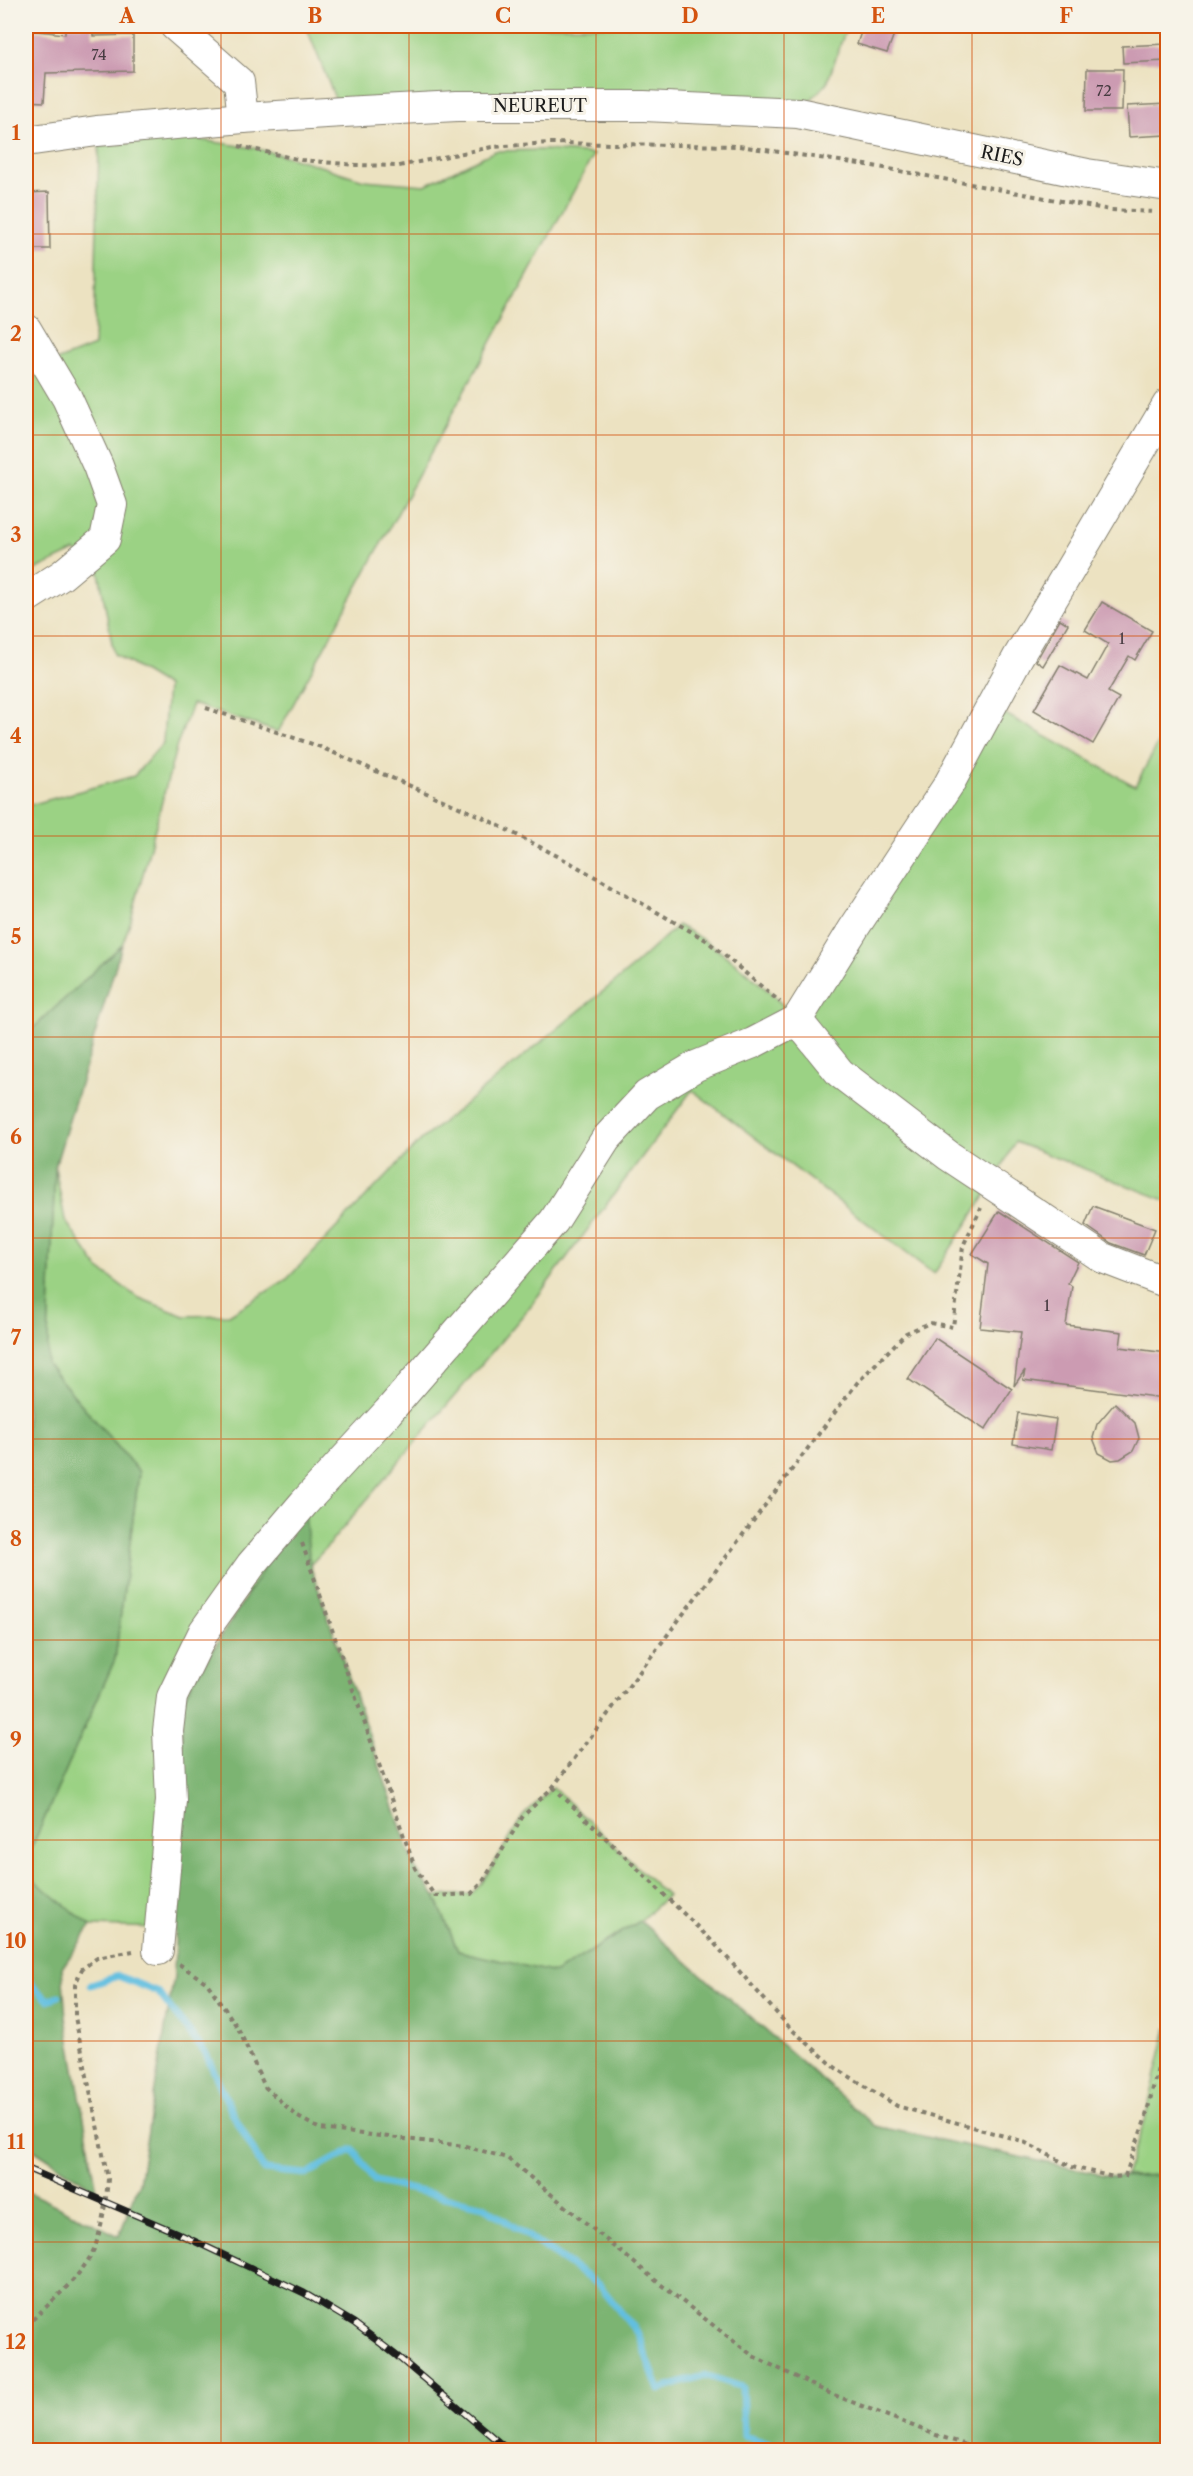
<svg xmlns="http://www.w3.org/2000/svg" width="1193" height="2476" font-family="'Libre Caslon Text',serif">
	<rect width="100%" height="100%" fill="#f7f3e8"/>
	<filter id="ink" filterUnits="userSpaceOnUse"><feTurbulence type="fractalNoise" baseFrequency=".0167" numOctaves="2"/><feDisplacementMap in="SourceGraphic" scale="12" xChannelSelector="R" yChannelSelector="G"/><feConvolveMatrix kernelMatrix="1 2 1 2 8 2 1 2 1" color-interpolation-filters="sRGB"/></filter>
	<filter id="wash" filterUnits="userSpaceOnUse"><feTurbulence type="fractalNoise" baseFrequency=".008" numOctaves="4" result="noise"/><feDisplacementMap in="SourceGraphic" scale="24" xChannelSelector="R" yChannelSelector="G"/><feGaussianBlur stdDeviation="1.35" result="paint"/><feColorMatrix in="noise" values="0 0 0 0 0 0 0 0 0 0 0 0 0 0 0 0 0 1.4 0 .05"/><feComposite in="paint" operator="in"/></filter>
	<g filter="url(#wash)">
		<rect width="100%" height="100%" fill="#ece2c1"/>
		<g fill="#9bd284" stroke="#5c7750" stroke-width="1.5">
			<polygon points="306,26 847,26 827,83 798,113 336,101"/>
			<polygon points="187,138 254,148 301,160 364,180 425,185 495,151 545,150 594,154 278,732 192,704 176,748 131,920 122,945 26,1035 26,806 134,776 163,743 167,686 114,654 98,567 75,551 26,574 26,373 94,346 99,146"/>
			<path d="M991 706 1135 786 1167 727V1201L1015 1142 993 1184 934 1274 692 1090 529 1308 326 1548 310 1565 302 1542 204 1631 160 1928 91 1926 26 1874V1860L115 1659 139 1472 47 1364 55 1167 65 1220 98 1268 137 1297 184 1316 229 1315 287 1279 421 1140 628 971 678 925C721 949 763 983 797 1020Z"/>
			<polygon points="553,1787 667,1896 640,1921 555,1973 458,1951 435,1896 471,1894 482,1883 523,1816"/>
			<polygon points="1167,2028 1167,2175 1125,2176 1145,2120"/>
		</g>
		<g fill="#7cb472" stroke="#4c6847" stroke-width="1.5">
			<polygon points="122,945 55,1167 47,1364 139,1472 115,1659 26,1860 26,1035"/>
			<polygon points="304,1503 310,1565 415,1868 435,1896 458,1951 555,1973 640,1921 875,2126 1113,2177 1167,2175 1167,2450 26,2450 26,2191 119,2236 139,2183 174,1976 183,1698"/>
			<polygon points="26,1874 91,1926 62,1968 66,2018 97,2191 26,2144"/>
		</g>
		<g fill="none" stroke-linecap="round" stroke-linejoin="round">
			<g stroke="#62bfe0" stroke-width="7">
				<polyline points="26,1979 48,2000 59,1996"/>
				<polyline points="91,1985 118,1976 158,1992 206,2054 232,2112 264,2170 307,2174 353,2149 374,2181 484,2206 600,2286 638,2334 659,2390 705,2375 742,2387 744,2436 790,2450"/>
			</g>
		</g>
		<g id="blocks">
			<g fill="#cc9bb2">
				<polygon points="65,26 92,26 93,36 133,35 133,71 46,73 44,102 26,101 26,30 65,34"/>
				<polygon points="863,26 897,26 887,53 857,44"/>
				<polygon points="1167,44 1167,61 1123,63 1122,46"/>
				<polygon points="1087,69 1123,69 1122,111 1086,111"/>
				<polygon points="1167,104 1167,135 1129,137 1127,106"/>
				<polygon points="49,192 50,249 26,249 26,193"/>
				<polygon points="1102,602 1152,631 1135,660 1129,656 1108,692 1119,698 1093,744 1034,710 1060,665 1088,680 1108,644 1085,630"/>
				<polygon points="1060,619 1068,624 1043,666 1036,661"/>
				<polygon points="1093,1206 1155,1229 1144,1255 1111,1243 1085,1225"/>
				<polygon points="999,1211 1078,1262 1068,1283 1072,1286 1066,1325 1122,1332 1120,1347 1167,1353 1163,1398 1023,1380 1025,1370 1014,1386 1021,1332 980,1328 988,1264 972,1254"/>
				<polygon points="935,1338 1012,1389 985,1430 908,1379"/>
				<polygon points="1115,1403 1135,1423 1139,1438 1133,1451 1120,1459 1112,1460 1099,1453 1093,1438 1097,1424"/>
				<polygon points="1018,1413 1056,1419 1051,1450 1013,1444"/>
			</g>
		</g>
	</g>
	<g filter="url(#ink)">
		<use href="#blocks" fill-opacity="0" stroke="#847f6e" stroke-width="1.5"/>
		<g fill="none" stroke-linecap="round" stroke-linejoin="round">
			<defs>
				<g id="minor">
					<polyline points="175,26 239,82 243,118"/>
					<polyline points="26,141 97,131 243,118 343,112 457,106 644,106 798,113 1087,174 1168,186"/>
					<polyline points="26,329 67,398 98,466 112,505 105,539 62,575 26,598"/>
					<polyline points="797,1020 840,1073 949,1156 1103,1258 1168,1283"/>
					<polyline points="158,1950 171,1800 168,1731 172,1697 204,1631 251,1565 304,1503 388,1412 554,1221 606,1139 647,1095 696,1066 753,1043 797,1020 854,928 949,784 1018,657 1168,404"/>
				</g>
			</defs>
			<use href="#minor" stroke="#847f6e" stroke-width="32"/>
			<g stroke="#847f6e" stroke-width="4" stroke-dasharray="4.5 4.5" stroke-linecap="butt">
				<polyline points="239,146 301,160 356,165 399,166 492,147 549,143 739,146 873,166 1110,210 1155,212"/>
				<polyline points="206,708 318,746 482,817 569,862 706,940 780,1002"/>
				<polyline points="302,1543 415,1868 435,1896 471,1894 482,1883 523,1816 553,1787 857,1383 906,1333 930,1323 953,1327 963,1246 981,1208"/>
				<polyline points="553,1787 714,1943 790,2028 836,2068 897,2106 1022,2141 1072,2167 1113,2177 1125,2176 1145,2120 1168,2028"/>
				<polyline points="179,1964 207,1983 238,2028 265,2087 298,2117 320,2129 465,2146 507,2158 660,2284 753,2356 829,2393 936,2435 982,2450"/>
				<path d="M26 2326C48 2304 86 2274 96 2244 103 2223 106 2200 108 2179L75 2017V1985L82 1969 97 1958 133 1951"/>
			</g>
			<use href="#minor" stroke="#fff" stroke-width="30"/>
			<defs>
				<polyline id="rail" points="26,2168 175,2232 304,2293 354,2323 397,2356 508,2450"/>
			</defs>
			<use href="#rail" stroke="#1c1c1c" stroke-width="7"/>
			<use href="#rail" stroke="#f7f3e8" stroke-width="4.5" stroke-dasharray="14" stroke-linecap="butt"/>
		</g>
	</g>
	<path fill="none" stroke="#d4530e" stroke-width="1.5" stroke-opacity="0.55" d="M221 26V2450M409 26V2450M596 26V2450M784 26V2450M972 26V2450M26 234H1168M26 435H1168M26 636H1168M26 836H1168M26 1037H1168M26 1238H1168M26 1439H1168M26 1640H1168M26 1840H1168M26 2041H1168M26 2242H1168"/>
	<g text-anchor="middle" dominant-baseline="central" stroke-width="6" stroke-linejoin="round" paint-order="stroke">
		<g font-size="15" fill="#483c42">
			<text x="99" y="54">74</text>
			<text x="1104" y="90">72</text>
			<text x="1122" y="638">1</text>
			<text x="1047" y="1305">1</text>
		</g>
		<g font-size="18" fill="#1c1c1c" stroke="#f7f3e8">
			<text x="540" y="106">NEUREUT</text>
			<text transform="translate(1002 156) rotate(12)">RIES</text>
		</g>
	</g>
	<rect width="1193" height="2476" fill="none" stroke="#f7f3e8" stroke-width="66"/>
	<rect x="33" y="33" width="1127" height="2410" fill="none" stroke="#d4530e" stroke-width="2"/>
	<g font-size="20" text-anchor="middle" font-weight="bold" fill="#d4530e">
		<text x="127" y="23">A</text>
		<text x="315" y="23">B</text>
		<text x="503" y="23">C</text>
		<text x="690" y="23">D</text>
		<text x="878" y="23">E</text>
		<text x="1066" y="23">F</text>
		<text x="16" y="140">1</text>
		<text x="16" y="341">2</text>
		<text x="16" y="542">3</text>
		<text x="16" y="743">4</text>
		<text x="16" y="944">5</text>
		<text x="16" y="1144">6</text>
		<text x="16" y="1345">7</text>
		<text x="16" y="1546">8</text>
		<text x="16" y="1747">9</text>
		<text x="16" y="1948">10</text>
		<text x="16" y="2149">11</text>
		<text x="16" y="2349">12</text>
	</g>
</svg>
